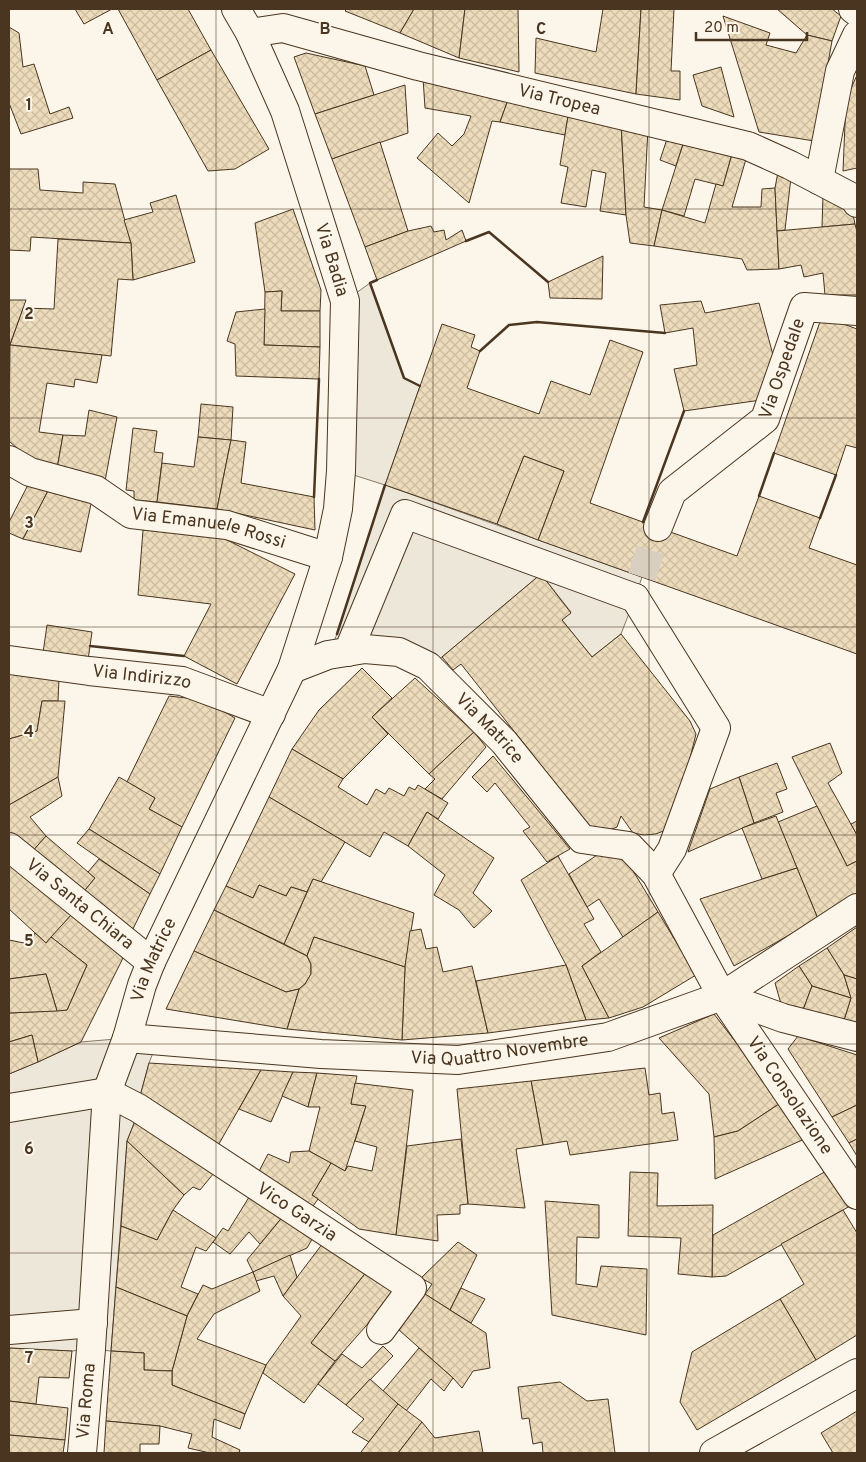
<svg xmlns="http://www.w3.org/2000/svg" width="866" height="1462" font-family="Overpass,sans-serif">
	<defs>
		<pattern id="building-cross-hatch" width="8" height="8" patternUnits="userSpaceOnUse" patternTransform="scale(1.25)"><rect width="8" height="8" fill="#ecdcbc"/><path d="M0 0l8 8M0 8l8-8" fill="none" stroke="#ccbda1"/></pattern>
	</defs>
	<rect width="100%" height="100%" fill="#fbf6e9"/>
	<g fill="#ede7d9" stroke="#887966">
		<polygon points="370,283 404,378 420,386 385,485 642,577 635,598 621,634 592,657 562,620 571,612 541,574 442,657 428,666 328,655 337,634 385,485 341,471 345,301"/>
		<polygon points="127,1038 158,1040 149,1063 139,1100 137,1116 127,1141 111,1351 91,1349 72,1351 9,1348 9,1074 38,1062 81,1042"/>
	</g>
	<g fill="url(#building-cross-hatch)" stroke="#4a3520">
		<polygon points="75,9 112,9 84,24"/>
		<polygon points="118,9 188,9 211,50 157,80"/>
		<polygon points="347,9 414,9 400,33 345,11"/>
		<polygon points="414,9 465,9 459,58 400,33"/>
		<polygon points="465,9 518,9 519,72 459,58"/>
		<polygon points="603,9 641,9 636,94 535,73 536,38 596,52"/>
		<polygon points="641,9 674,9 671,71 680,71 680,100 636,94"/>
		<polygon points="777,9 832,9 841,16 832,41 807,35"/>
		<polygon points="723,16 770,33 766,45 796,53 807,35 832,41 814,141 759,132"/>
		<polygon points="9,27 19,33 23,67 34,64 50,114 69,107 73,118 21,134 9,103"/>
		<polygon points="211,50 269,149 235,169 208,171 157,80"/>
		<polygon points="306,53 365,66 374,95 315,114 294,57"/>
		<polygon points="721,67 734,117 702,106 693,75"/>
		<polygon points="857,75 857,168 843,171 846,100"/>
		<polygon points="423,78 509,97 500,122 492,121 469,203 417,158 438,133 452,146 464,134 471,116 425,108"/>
		<polygon points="405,85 408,133 332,159 315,114"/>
		<polygon points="509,97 569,110 565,135 500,122"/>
		<polygon points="569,110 621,122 626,215 600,211 606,173 592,170 586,207 561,203 568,167 560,165"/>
		<polygon points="621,122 648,128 644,207 662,210 654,246 630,243 626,215"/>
		<polygon points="669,133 685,138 676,166 660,160"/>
		<polygon points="685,138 732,154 723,186 695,179 684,216 662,210"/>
		<polygon points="380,142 408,231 365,247 332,159"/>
		<polygon points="732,154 746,159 732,207 761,207 762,189 775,188 779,269 747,270 742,259 654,246 662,210 705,223 716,184 723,186"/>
		<polygon points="9,169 38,169 40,190 83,193 83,182 115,184 131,243 31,237 30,251 9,250"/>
		<polygon points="778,172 791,177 785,230 777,231 775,188"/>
		<polygon points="176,195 195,262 133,280 131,243 124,220 153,212 150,203"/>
		<polygon points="823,195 852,210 855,224 822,227"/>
		<polygon points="293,209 321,290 320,311 281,311 282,291 265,292 255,223"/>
		<polygon points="855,224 857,232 857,295 825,295 823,273 804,277 801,265 779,269 777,231"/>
		<polygon points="431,226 434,232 444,230 446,240 462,230 466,241 377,280 365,247 408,231"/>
		<polygon points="58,239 131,243 133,280 118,279 111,356 10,345 23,308 54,309"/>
		<polygon points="603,256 602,299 550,298 548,282"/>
		<polygon points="282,291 281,311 320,311 320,347 264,345 265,292"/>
		<polygon points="9,300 26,300 9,347"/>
		<polygon points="701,301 705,313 759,303 776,366 761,400 684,411 674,369 697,365 693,328 665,333 660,305"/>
		<polygon points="265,309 264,345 320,347 319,379 236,376 235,344 227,341 236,312"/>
		<polygon points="822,316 857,329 857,448 846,445 836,475 774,453"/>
		<polygon points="442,324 475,335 471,347 480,351 467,388 539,414 551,381 590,395 610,340 643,352 590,503 737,556 759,496 820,518 809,548 857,565 857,654 538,540 564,471 524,456 497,524 385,485"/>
		<polygon points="10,345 102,355 97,383 75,379 74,387 47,383 39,432 63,435 57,469 34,463 9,441"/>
		<polygon points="201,404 233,407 231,440 198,437"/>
		<polygon points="89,410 117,417 105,481 57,469 63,435 85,436"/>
		<polygon points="133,428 157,431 154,452 163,453 157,502 134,500 134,491 126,490"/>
		<polygon points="198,437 231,440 217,509 157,502 162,463 194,467"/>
		<polygon points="231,440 246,442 241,483 314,497 315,530 217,509"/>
		<polygon points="524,456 564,471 538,540 497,524"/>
		<polygon points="31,479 49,489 23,539 9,533 9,522"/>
		<polygon points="49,489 92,499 81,552 23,539"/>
		<polygon points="143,530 217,535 295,574 237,684 184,656 211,604 138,595"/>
		<polygon points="541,574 571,613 562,620 592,657 621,634 690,721 696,734 675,819 668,829 656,834 644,835 633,833 621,816 617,827 605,832 589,826 461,664 453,670 442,657"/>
		<polygon points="47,625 92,632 88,660 43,653"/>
		<polygon points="362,668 392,698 372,717 388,734 343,779 292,749 319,710"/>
		<polygon points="9,671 59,678 58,701 42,701 37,731 9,739"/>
		<polygon points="415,678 474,732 429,774 372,717"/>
		<polygon points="169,696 204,700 235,718 182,827 149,809 155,798 127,782"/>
		<polygon points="42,701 65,701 58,777 9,805 9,739 37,731"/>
		<polygon points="474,732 486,747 442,799 425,789 435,779 429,774"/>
		<polygon points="830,743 842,773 828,783 857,835 857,861 847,866 792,757"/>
		<polygon points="292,749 343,779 338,787 367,805 376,789 385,794 389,788 404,796 409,787 415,790 418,785 448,803 438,819 427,812 408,846 384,832 370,857 269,797"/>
		<polygon points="493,756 570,849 547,862 523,831 530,827 495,783 487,792 472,777"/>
		<polygon points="777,763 787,789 776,793 783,812 754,823 739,777"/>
		<polygon points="58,777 62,796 30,817 46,836 31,853 11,837 9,833 9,805"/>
		<polygon points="119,777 155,798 149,809 182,827 160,874 89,829"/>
		<polygon points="739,777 754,823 688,852 710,789"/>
		<polygon points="269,797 345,842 321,882 313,879 307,892 291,887 286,896 259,885 253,898 226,886"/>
		<polygon points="817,806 847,866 857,861 857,893 818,919 778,822"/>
		<polygon points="427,812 494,858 473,893 492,911 474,928 459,910 434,895 445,875 408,846"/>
		<polygon points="776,816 797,868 762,879 742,828"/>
		<polygon points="857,821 857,835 851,824"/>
		<polygon points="89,829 160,874 150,894 77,843"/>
		<polygon points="46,836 95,878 81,895 31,853"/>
		<polygon points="600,853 624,856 658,912 623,937 599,899 587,907 569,874"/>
		<polygon points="558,856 594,919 584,924 601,952 582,966 609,1018 586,1020 566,965 521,880"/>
		<polygon points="99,859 150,894 131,933 81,895 95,878 88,872"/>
		<polygon points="9,860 73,913 46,943 9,909"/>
		<polygon points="797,868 818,919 734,966 700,899"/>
		<polygon points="313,879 414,913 405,967 314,937 307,956 284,944"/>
		<polygon points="259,885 286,896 291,887 307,892 284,944 214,910 226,886 253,898"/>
		<polygon points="214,910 307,956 311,964 311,974 305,984 299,989 286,992 194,951"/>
		<polygon points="658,912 696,975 643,1007 609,1018 582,966"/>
		<polygon points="73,913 126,952 81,1042 38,1062 32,1035 9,1042 9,1013 67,1010 87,965 51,937"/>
		<polygon points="857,927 857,979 844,975 827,948"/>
		<polygon points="421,929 426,949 437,947 443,972 472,966 488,1033 402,1040 405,967 410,931"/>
		<polygon points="35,933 46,943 51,937 87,965 67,1010 57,1011 46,974 9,979 9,940 29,944"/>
		<polygon points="314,937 405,967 402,1040 287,1029 299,989 305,984 311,974 311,964 307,956"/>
		<polygon points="827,948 844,975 851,998 812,986 799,966"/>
		<polygon points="194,951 286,992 299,989 287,1029 166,1009"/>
		<polygon points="566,965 586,1020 488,1033 476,981"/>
		<polygon points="799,966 812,986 803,1010 781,1004 775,983"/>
		<polygon points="46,974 57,1011 9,1013 9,979"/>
		<polygon points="844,975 857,979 857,1024 844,1020 851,998"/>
		<polygon points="812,986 851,998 844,1020 803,1010"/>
		<polygon points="714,1014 782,1102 738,1131 714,1137 709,1094 659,1038"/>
		<polygon points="32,1035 38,1062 9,1074 9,1042"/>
		<polygon points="798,1036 857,1055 857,1105 832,1117 788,1049"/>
		<polygon points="149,1063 261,1070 216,1149 139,1100"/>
		<polygon points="645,1068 649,1095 660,1093 662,1114 674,1112 678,1140 570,1155 567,1141 543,1145 531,1081"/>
		<polygon points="261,1070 293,1072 271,1122 239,1109"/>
		<polygon points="293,1072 317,1073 308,1107 282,1096"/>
		<polygon points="317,1073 357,1076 351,1104 366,1106 345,1171 309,1151 320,1107 308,1107"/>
		<polygon points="531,1081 543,1145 516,1149 525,1208 468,1204 457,1089"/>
		<polygon points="355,1083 413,1090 396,1235 359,1229 312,1195 331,1163 345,1171 348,1166 372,1171 377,1147 355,1141 366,1106 351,1104"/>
		<polygon points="782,1102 809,1137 715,1179 714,1137 738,1131"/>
		<polygon points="857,1105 857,1139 849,1143 832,1117"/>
		<polygon points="137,1116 218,1168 200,1190 193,1187 184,1195 127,1141"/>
		<polygon points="461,1139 468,1204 460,1205 460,1214 437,1215 438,1241 396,1235 407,1146"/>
		<polygon points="857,1139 857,1156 849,1143"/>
		<polygon points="127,1141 184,1195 173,1210 157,1240 121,1226"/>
		<polygon points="309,1151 331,1163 312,1195 318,1199 311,1209 257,1175 268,1154 289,1163 291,1152"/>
		<polygon points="828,1170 850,1206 726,1276 712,1277 713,1235"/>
		<polygon points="630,1172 658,1173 657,1206 713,1205 712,1277 678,1274 681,1238 628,1236"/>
		<polygon points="251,1194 285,1214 260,1244 249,1232 230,1254 213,1242 223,1228 228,1231"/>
		<polygon points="545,1201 599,1205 599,1238 577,1237 576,1284 597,1287 601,1266 647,1269 646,1335 552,1315"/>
		<polygon points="173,1210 216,1238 206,1251 196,1247 181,1287 198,1294 187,1316 116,1287 121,1226 157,1240"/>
		<polygon points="843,1210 857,1233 857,1335 816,1360 780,1299 804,1284 781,1244"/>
		<polygon points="285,1214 315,1234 307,1248 253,1272 247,1260"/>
		<polygon points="326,1239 367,1271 311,1343 335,1361 304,1403 263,1373 266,1365 301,1316 283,1296"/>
		<polygon points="458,1242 477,1255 450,1310 425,1294 432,1284 421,1278"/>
		<polygon points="290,1255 297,1277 283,1296 274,1276 256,1281 253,1272"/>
		<polygon points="367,1271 396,1292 335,1361 311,1343"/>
		<polygon points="253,1272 260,1291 214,1314 197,1339 266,1365 245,1414 172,1385 172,1371 187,1316 203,1285 212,1289"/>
		<polygon points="116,1287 187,1316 172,1371 144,1370 144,1353 111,1351"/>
		<polygon points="461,1288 485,1299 471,1323 450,1310"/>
		<polygon points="425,1294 486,1333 490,1368 473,1371 462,1388 453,1378 399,1330"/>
		<polygon points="780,1299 816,1360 697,1430 680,1402 692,1352"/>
		<polygon points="383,1346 393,1356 346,1405 318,1384 342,1354 362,1368"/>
		<polygon points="9,1348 72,1351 69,1378 39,1377 36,1404 9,1401"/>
		<polygon points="419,1348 453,1378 444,1391 431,1379 406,1411 383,1391"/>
		<polygon points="111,1351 144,1353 144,1370 172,1371 172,1385 245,1414 240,1429 214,1419 212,1437 240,1450 239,1453 210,1453 188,1448 192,1434 160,1426 106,1421"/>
		<polygon points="370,1379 398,1404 369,1442 352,1432 364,1419 346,1405"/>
		<polygon points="560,1382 587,1401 608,1399 615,1453 543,1453 542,1442 533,1444 529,1418 522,1419 518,1387"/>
		<polygon points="9,1401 68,1408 65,1440 9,1435"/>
		<polygon points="398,1404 422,1422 398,1453 363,1453 361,1452"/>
		<polygon points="857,1411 857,1453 833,1453 821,1433"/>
		<polygon points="106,1421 160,1426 159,1444 140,1444 140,1453 104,1453"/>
		<polygon points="422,1422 435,1438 479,1431 483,1453 398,1453"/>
		<polygon points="9,1435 65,1440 63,1453 9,1453"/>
	</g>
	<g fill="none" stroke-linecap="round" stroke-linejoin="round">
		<polyline stroke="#d8cfc1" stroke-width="28" stroke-dasharray="28 14" stroke-linecap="butt" points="642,577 658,527"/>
		<defs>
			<g id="minor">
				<polyline points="853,9 857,12"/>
				<path id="s1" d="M250 33 283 28 418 66 748 146 790 165 855 199 857 203"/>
				<polyline points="819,180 840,71 857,35"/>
				<path id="s2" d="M9 460 30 472 96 490 131 514 227 525 328 557"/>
				<path id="s3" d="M658 527 672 492 765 419 804 307 857 311"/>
				<polyline points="635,598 716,728 672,849 656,874"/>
				<polyline points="348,652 405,514 635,598"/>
				<path id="s4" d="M9 660 89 671 182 681 271 714"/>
				<path id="s5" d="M292 669 328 655 365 649 399 652 428 666 504 742 582 839 629 846 656 874 722 996 857 1195"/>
				<path id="s6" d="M9 847 151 962"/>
				<polyline points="722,996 783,1018 857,1037"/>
				<path id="s7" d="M127 1038 321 1054 458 1060 608 1037 722 996 857 908"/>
				<path id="s8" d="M9 1108 107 1092 138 1108 412 1288 381 1330"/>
				<polyline points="9,1330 93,1323"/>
				<path id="s9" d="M82 1453 91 1349 107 1092 127 1038 142 985 151 962 292 669 328 557 338 509 341 471 345 301 285 111 250 33 236 9"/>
				<polyline points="714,1453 857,1373"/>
			</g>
		</defs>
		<use href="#minor" stroke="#4a3520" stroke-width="30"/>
		<use href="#minor" stroke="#fbf6e9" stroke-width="28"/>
		<g stroke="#4a3520" stroke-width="2.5">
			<polyline points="466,241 489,232 548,282"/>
			<polyline points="377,280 370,283 404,378 420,386"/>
			<polyline points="480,351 509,325 537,322 665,333"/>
			<polyline points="759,496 774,453"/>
			<polyline points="314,497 319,379"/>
			<polyline points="820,518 836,475"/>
			<polyline points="643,522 684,411"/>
			<polyline points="337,634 385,485"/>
			<polyline points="90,646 184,656"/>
		</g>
	</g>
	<path fill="none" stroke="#4a3520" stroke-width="1" stroke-opacity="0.55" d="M216 9V1453M433 9V1453M649 9V1453M9 209H857M9 418H857M9 627H857M9 835H857M9 1044H857M9 1253H857"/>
	<g text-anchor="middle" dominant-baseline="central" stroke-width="4" stroke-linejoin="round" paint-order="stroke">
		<g font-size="18" fill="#4a3520" stroke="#fbf6e9">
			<text stroke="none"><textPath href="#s1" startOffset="319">Via Tropea</textPath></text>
			<text transform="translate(331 260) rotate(73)">Via Badia</text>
			<text stroke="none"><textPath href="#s3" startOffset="209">Via Ospedale</textPath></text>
			<text stroke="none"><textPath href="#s2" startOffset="214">Via Emanuele Rossi</textPath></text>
			<text stroke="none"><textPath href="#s4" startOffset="134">Via Indirizzo</textPath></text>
			<text stroke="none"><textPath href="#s5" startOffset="230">Via Matrice</textPath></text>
			<text stroke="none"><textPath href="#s6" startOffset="91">Via Santa Chiara</textPath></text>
			<text stroke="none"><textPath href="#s9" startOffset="502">Via Matrice</textPath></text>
			<text stroke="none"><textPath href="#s7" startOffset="374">Via Quattro Novembre</textPath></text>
			<text stroke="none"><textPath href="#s5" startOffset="720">Via Consolazione</textPath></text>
			<text stroke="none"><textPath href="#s8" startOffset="324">Vico Garzia</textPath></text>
			<text stroke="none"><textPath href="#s9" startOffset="52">Via Roma</textPath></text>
		</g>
	</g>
	<g font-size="16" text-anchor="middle" font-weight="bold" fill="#4a3520" stroke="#fbf6e9" stroke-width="4" stroke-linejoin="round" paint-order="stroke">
		<text x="108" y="34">A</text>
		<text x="325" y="34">B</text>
		<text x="541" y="34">C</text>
		<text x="29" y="110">1</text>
		<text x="29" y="319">2</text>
		<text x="29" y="528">3</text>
		<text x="29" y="737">4</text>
		<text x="29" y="946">5</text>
		<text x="29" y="1154">6</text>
		<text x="29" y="1363">7</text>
	</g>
	<rect width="866" height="1462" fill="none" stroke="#4a3520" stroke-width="20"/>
	<path d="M696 32v8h111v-8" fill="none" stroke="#4a3520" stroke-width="2.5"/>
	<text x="704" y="32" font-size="15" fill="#4a3520" stroke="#fbf6e9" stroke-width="4" paint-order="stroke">20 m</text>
</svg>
